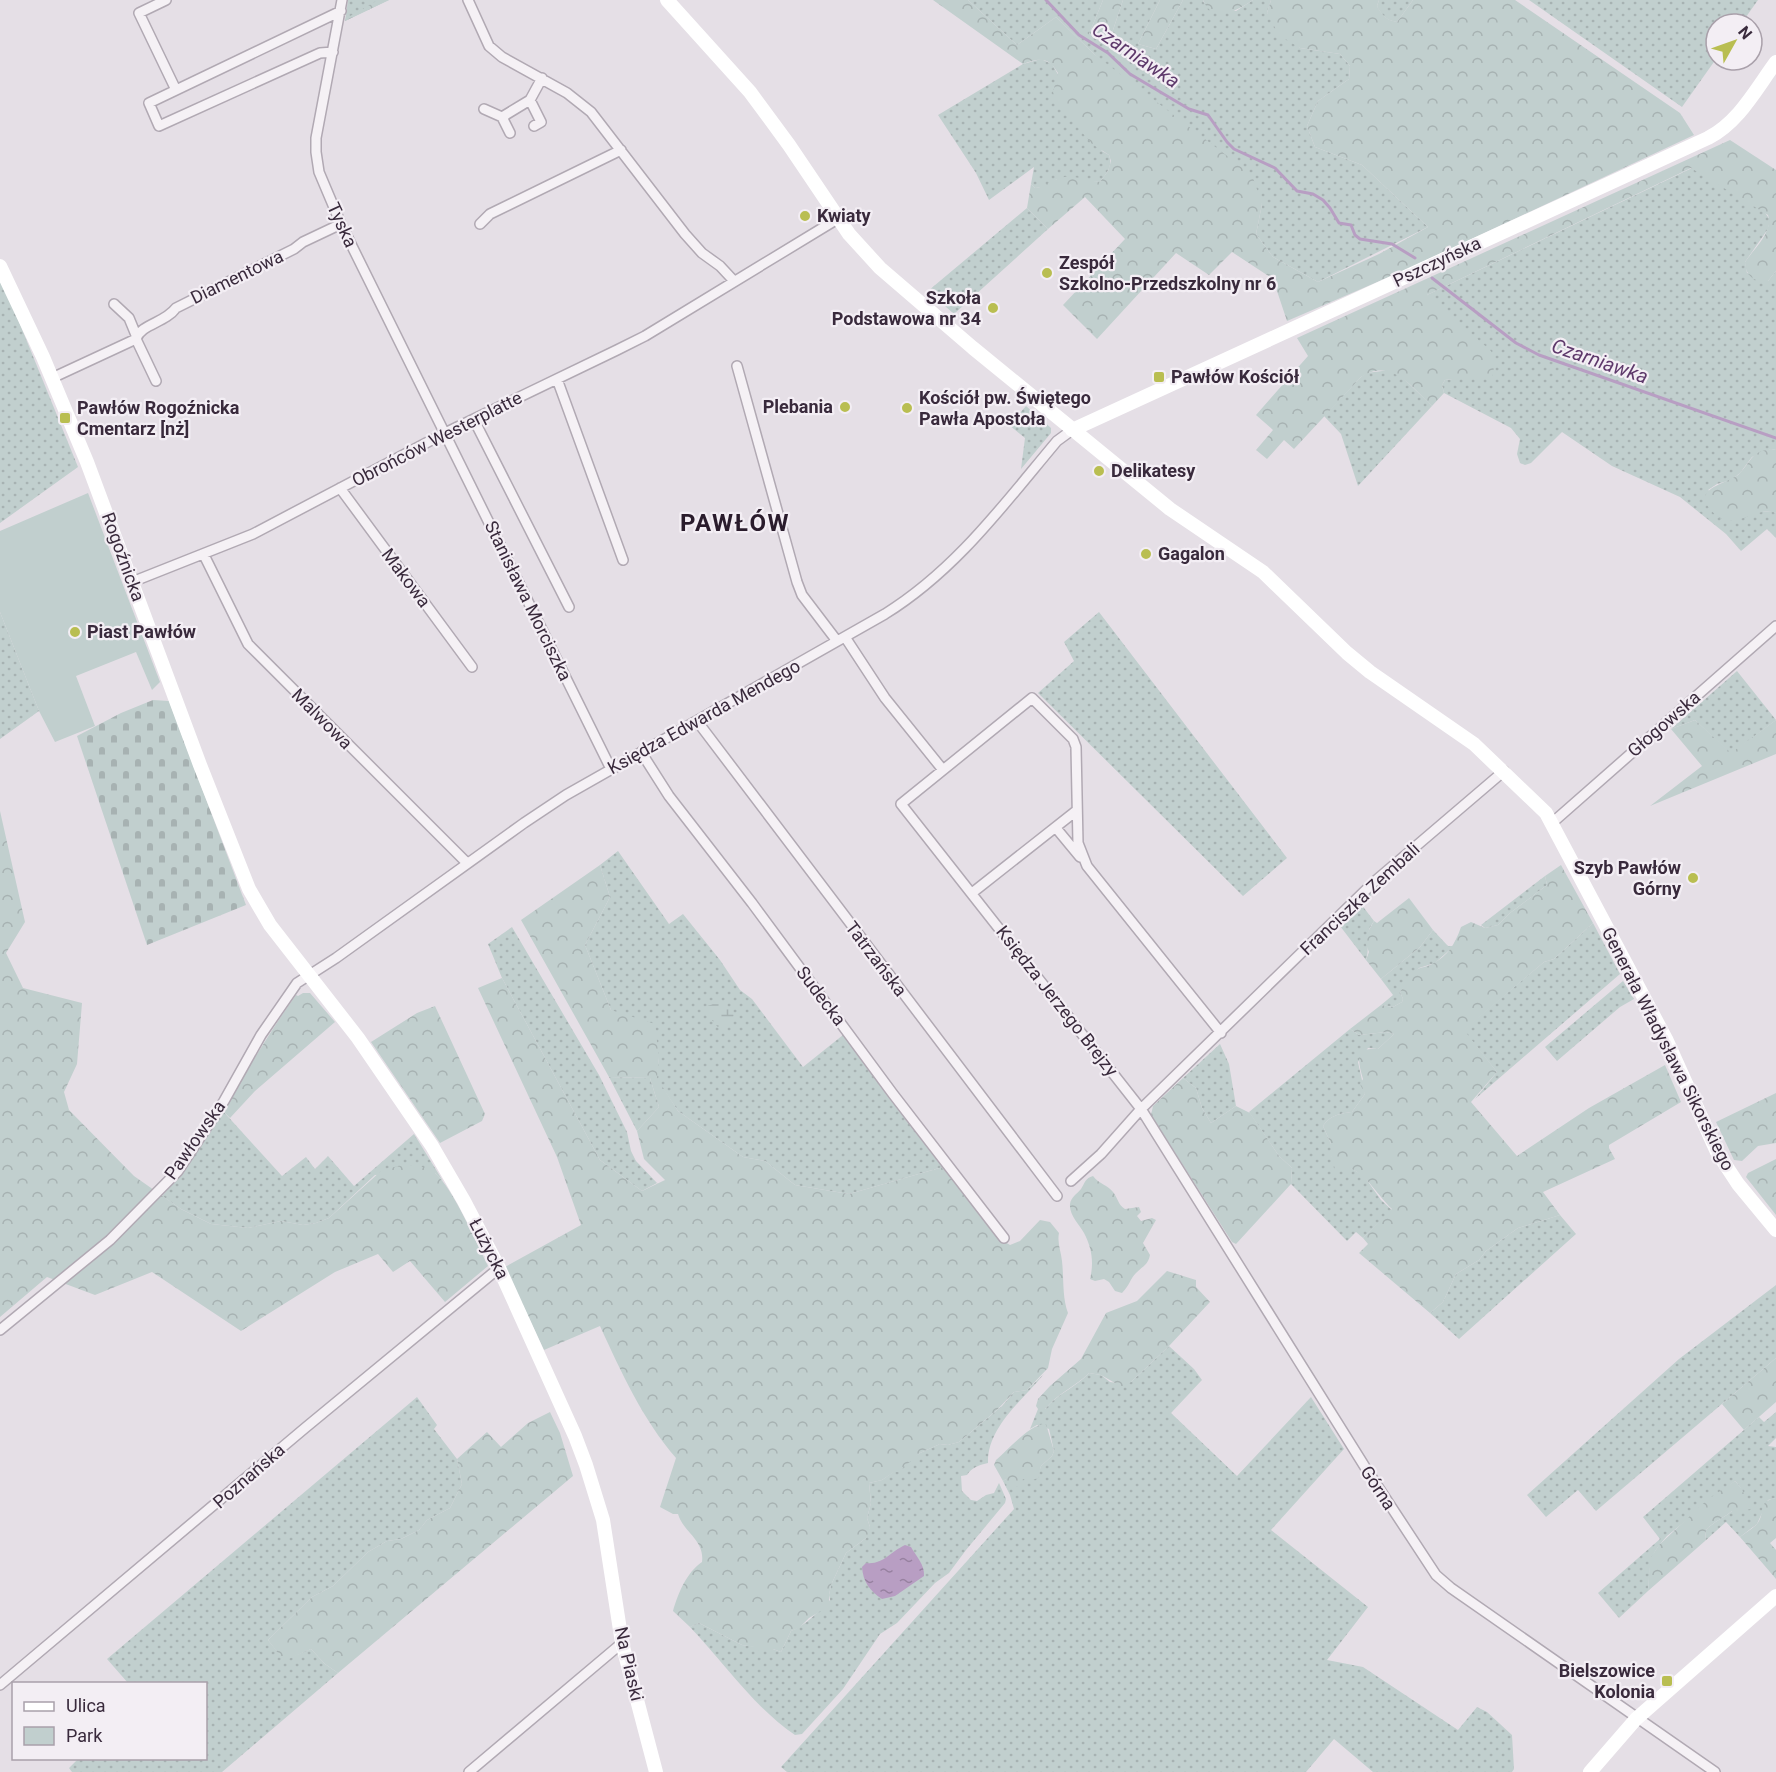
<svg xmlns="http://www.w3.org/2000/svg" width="1776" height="1772" font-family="Roboto,sans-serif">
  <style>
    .green { fill: url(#green-dots) }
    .forest { fill: url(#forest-crowns) }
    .wetland { fill: url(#wetland-marsh) }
    .cemetery { fill: url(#cemetery-stones) }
    .pitch { fill: #c1cfce }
    .water { fill: url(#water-ripples) }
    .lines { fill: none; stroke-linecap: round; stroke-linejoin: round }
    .stream { stroke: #b89ec3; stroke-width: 3 }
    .street-casing { stroke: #b1a9b3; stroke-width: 12 }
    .street { stroke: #f5f1f5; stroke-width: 9 }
    .secondary { stroke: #fff; stroke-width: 14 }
    .poi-dot { fill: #b9be51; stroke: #f3eef4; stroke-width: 2 }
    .labels { text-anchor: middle; stroke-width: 4.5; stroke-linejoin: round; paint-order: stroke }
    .poi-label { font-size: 18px; font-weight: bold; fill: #392a3c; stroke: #f3eef4; text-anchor: start }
    .street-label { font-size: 18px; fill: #392a3c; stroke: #f3eef4 }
    .water-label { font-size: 20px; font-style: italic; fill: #5e396b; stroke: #f3eef4 }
    .district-label { font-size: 24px; font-weight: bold; letter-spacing: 1.5px; fill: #2a1c2c; stroke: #f3eef4 }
  </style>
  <defs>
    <pattern id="green-dots" width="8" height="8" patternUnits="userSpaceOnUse" patternTransform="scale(1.5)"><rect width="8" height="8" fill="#c1cfce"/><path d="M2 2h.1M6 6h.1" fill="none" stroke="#a7b2b2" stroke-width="1.8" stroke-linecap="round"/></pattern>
    <pattern id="forest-crowns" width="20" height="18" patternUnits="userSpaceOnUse" patternTransform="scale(1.5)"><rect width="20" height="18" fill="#c1cfce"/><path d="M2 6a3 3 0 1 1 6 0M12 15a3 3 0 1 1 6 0" fill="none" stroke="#a7b2b2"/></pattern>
    <pattern id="wetland-marsh" width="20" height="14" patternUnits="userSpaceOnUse" patternTransform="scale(1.5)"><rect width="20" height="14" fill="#c1cfce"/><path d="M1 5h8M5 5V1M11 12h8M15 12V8" fill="none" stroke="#a7b2b2"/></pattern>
    <pattern id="cemetery-stones" width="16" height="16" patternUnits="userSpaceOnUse" patternTransform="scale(1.5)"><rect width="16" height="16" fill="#c1cfce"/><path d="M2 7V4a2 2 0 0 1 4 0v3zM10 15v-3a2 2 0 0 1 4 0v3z" fill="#a7b2b2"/></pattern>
    <pattern id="water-ripples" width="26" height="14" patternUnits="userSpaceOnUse" patternTransform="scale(1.5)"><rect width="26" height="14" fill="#b89ec3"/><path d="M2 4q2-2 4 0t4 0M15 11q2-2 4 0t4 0" fill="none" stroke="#9781a0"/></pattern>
  </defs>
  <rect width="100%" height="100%" fill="#e5dfe6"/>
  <path class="green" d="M348 0H389L345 21Z
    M968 0H1103L1089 34 1109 42 1123 0H1160L1138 44 1156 49 1183 0H1203L1204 3 1236 11 1253 0H1271L1267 13 1300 48 1340 54 1350 66 1349 79 1318 101 1307 126 1315 147 1362 165 1428 227 1318 282 1273 257 1256 234 1262 204 1094 54 1056 17 1017 45Z
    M1379 0H1413L1397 22C1386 20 1382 16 1377 6Z
    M1529 0H1758L1741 24H1716V59L1682 107Z
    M1041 59 1052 64 1102 151 1109 155C1113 166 1107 173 1100 182L1057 179 1045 187 1035 188 1031 184 1034 167 989 200 976 173 938 115 1023 64Z
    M1692 168 1764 211 1770 220 1768 229 1745 262 1747 273 1768 281 1776 271V450L1771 449 1752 457 1740 473 1731 480 1717 484 1708 490 1760 512 1772 511 1776 513V538L1767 529 1741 551 1726 534 1680 497 1612 466 1562 432 1531 463 1525 465 1520 463 1517 454 1520 439 1511 428 1444 393 1442 385 1445 380 1452 379 1427 295Z
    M1027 208 1048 229 954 314 928 291Z
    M0 281 13 307 78 467 0 523Z
    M1390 370 1399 374 1432 406 1358 486 1341 434 1324 416 1361 377 1366 373Z
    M1026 406 1051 428V433L1021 469 1025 438 1009 425Z
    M0 612 39 711 0 739Z
    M1099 612 1287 858 1243 896 1038 693 1074 661 1064 642Z
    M1737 671 1776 720 1731 754 1695 720 1671 729Z
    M618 851 669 924 683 914 720 960 740 990 752 999 803 1067 843 1035 943 1167 849 1194 795 1185 765 1161 743 1157 678 1111 656 1078 659 1058 611 1010 585 945 610 897 600 865Z
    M1389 874 1392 877 1361 904 1374 921C1362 938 1371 944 1366 960L1340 926 1329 937 1327 934Z
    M1545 876 1547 885 1510 913 1498 925 1485 928 1481 925Z
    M1593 923 1620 974 1475 1099 1497 1072 1463 1030 1544 962 1554 959Z
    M512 927 599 1075 627 1132 631 1151 636 1161 657 1183 642 1191 600 1160 502 978 488 944Z
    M1433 930 1448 946H1454L1435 963 1419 968 1400 992 1403 999 1402 1002 1393 1007 1381 1005 1393 995 1381 979 1420 947Z
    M1623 981 1634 999 1620 1007 1557 1061 1545 1047Z
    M1350 1029 1359 1035 1386 1032 1394 1034 1378 1049 1368 1048 1358 1062 1365 1094 1352 1112C1338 1114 1331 1115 1323 1126L1331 1144V1156L1364 1176 1381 1200 1392 1210 1363 1238 1356 1232 1347 1241 1291 1184 1292 1168 1279 1156 1249 1112Z
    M1220 1044 1229 1064 1236 1106 1211 1123 1202 1108 1196 1088 1183 1078Z
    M609 1077 650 1078 659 1107 637 1131Z
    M222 1110 282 1176 306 1157 315 1169 328 1156 354 1186 414 1134 443 1181 435 1173 375 1175 329 1218 316 1223 303 1225 281 1221 248 1228 211 1224 181 1209 162 1196 187 1168Z
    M1560 1215 1576 1234 1459 1339 1430 1313 1443 1302 1456 1274 1479 1260 1486 1251 1518 1228Z
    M1776 1285V1358L1596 1511 1578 1490 1546 1517 1527 1495 1679 1359Z
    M1169 1346 1194 1369 1202 1380 1171 1413 1237 1476 1311 1397 1344 1449 1271 1530 1368 1607 1327 1660 1363 1667 1458 1730 1477 1707 1487 1712 1512 1735 1514 1769 1512 1772H1373L1334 1739 1306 1772H787L781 1767 1014 1509 1010 1495 1003 1481 1006 1479 1037 1478 1041 1466 1052 1456 1054 1451 1049 1429 1037 1425 1030 1429 1038 1409H1045C1058 1393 1075 1388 1089 1373L1101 1375 1110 1382 1117 1383 1131 1382Z
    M1044 1374C1023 1400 987 1427 988 1463 980 1465 972 1467 967 1475L961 1476 962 1491 971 1500 977 1501 986 1495 994 1493 999 1483 1006 1499 1005 1503 966 1550 949 1573 935 1583 897 1623 880 1634 843 1689 802 1734 795 1735C753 1706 725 1664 690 1627L699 1623 742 1645 773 1649 781 1652 791 1631C805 1626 819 1611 830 1600L829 1595 831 1585 846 1553 866 1538 870 1527 867 1518 871 1503 869 1483 882 1480 920 1453 940 1444 948 1445 959 1442 1002 1406 1014 1392 1027 1390Z
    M417 1397 437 1425 434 1429 457 1459 462 1484 450 1508 427 1520 419 1530 401 1539 387 1541 368 1552 333 1586 312 1597 268 1640 284 1660 311 1649 325 1664 338 1673 222 1772H72L69 1768 78 1759 206 1758V1684L128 1683 107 1659Z
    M1776 1412V1438L1768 1446 1776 1447V1498L1768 1500 1757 1524 1740 1537 1726 1522 1705 1541 1706 1530C1713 1522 1724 1518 1732 1511H1743C1745 1498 1745 1491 1735 1481L1667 1536C1647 1558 1651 1563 1648 1591L1619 1618 1598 1593 1660 1539 1643 1517 1759 1417 1764 1422Z"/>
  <path class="forest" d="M378 0H389L345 21V19Z
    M933 0H968L1017 45 1056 17 1094 54 1252 175 1262 204 1256 234 1273 257 1318 282 1379 254 1428 227 1362 165 1315 147 1307 126 1318 101 1349 79 1350 66 1340 54 1300 48 1279 35 1267 13 1271 0H1379L1377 6C1382 15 1386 20 1397 22L1413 0H1515L1680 113 1694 135 1405 270 1287 321 1273 279 1232 252 1209 275 1176 253 1097 339 1063 305 1125 239 1085 197 1048 229 1027 208 1031 184 1035 188C1046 187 1048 182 1057 179 1072 173 1086 181 1100 182L1108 171 1111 161 1109 155 1092 144 1056 102 1053 92 1058 73C1048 56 1039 58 1023 64Z
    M1103 0H1123L1109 42 1089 34Z
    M1160 0H1183L1156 49 1138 44Z
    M1203 0H1253C1238 10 1213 25 1203 0Z
    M1730 140 1776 170V271L1768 281C1755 283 1745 276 1745 262 1753 250 1774 231 1768 215L1691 168 1427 295 1491 351 1495 361 1492 379H1452L1445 380 1442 385 1444 393 1432 406C1412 387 1391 357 1361 377L1294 449 1284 440 1267 459 1256 450 1273 430 1256 415 1308 356 1297 338Z
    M1771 449 1776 450V513C1756 504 1732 536 1711 510 1691 487 1729 484 1739 474 1752 461 1750 452 1771 449Z
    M1695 720 1731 753 1776 720V754L1650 806 1702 766 1671 729Z
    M0 811 25 922 6 953 23 988 82 1003 77 1064 64 1092 69 1110 134 1176 181 1209 211 1224 248 1228 281 1221 303 1225 316 1223 329 1218 381 1171C396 1165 421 1162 435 1173 453 1188 477 1244 488 1266L445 1302 410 1261 393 1272 378 1254 335 1272 241 1331 152 1272 95 1295 47 1277 0 1317Z
    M600 865 610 897 585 945 611 1010 655 1024 659 1058 657 1078 678 1111 743 1157 765 1161 795 1185 849 1194 943 1167 997 1237 1010 1245 1020 1241 1040 1220 1050 1222 1059 1233C1057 1243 1061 1251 1062 1261 1064 1278 1062 1297 1068 1313L1052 1349 1048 1368 1027 1390 1014 1392 997 1410 959 1442 948 1445 940 1444 920 1453 898 1472H894L882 1480 869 1483 871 1503 867 1518 870 1527 869 1533 866 1538 846 1553 831 1585 829 1595V1606L809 1618 799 1628 791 1631 781 1652 773 1649 759 1651 754 1647 742 1645 699 1623 690 1627 673 1611C678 1593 687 1572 702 1562 705 1540 683 1532 678 1514H673L660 1507 676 1458C643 1420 621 1372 600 1326L544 1350 505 1267 581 1225 557 1157 478 988 502 978 600 1160 642 1191 665 1180 644 1159 637 1131 659 1107 650 1078 609 1077 521 920Z
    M1561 865 1593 923 1554 959 1544 962 1464 1030 1497 1072 1471 1102 1517 1156 1589 1108 1665 1065 1681 1102 1609 1145V1148L1615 1159 1543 1192 1560 1215 1518 1228 1486 1251 1479 1260 1456 1274 1443 1302 1430 1313 1359 1253 1368 1244 1363 1238 1392 1209C1378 1196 1368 1176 1350 1168L1346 1172 1335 1169 1331 1156V1144L1323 1126C1331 1115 1338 1114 1352 1112L1365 1094 1360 1084 1363 1079C1358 1062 1354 1047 1378 1049L1394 1034 1386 1032 1359 1035 1350 1029 1381 1005 1393 1007 1402 1002 1403 999 1400 992C1405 985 1410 974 1418 969 1422 967 1427 967 1432 964 1448 956 1455 944 1461 927L1471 922 1485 928 1498 925 1510 913 1547 885 1545 876Z
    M1409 898 1433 930 1420 947 1381 979 1366 960 1369 952 1364 939 1374 921 1377 923Z
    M303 993H310L335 1022 255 1091 230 1118 222 1110C247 1072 269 1032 296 995L298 996Z
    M435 1006 485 1114 482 1121 440 1143 371 1042 417 1013Z
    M1183 1078 1196 1088 1202 1108 1211 1123 1236 1106 1250 1113 1279 1156 1292 1168 1291 1184 1236 1244 1232 1242 1151 1115 1153 1106Z
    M1776 1093V1143L1758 1146 1742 1161 1734 1160 1716 1122Z
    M1776 1159V1215L1746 1177 1748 1173Z
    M1093 1176C1099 1184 1108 1185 1113 1192 1118 1198 1118 1205 1125 1209L1139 1207 1141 1212 1137 1216 1141 1221 1152 1218 1156 1220 1143 1243 1150 1255C1148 1265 1143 1266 1136 1273 1130 1279 1130 1285 1122 1293L1115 1291 1109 1282 1104 1279 1095 1281 1090 1279C1094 1263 1092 1248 1084 1233 1079 1224 1069 1215 1070 1204 1071 1197 1077 1194 1081 1189 1085 1183 1085 1178 1093 1176Z
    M1167 1271 1196 1280V1287L1210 1302 1169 1346 1131 1382 1122 1387 1101 1375 1089 1373C1075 1387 1058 1393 1045 1409H1038L1036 1406 1038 1399 1050 1386 1081 1359 1106 1313 1137 1301Z
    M1776 1358V1402L1744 1430 1722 1404Z
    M550 1412 560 1433 573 1476 338 1673 325 1664 311 1649 284 1661 268 1640 312 1597 333 1586 368 1552 387 1541 401 1539 419 1530 427 1520 450 1508 462 1484 457 1459 487 1432 501 1447 528 1423Z
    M1046 1424 1054 1451 1052 1456 1041 1466 1038 1478 1030 1481 1023 1479 1020 1487 1009 1485 1006 1479 1003 1481 994 1465 996 1460C1009 1449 1031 1423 1046 1424Z
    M1735 1481 1742 1489 1745 1497 1752 1501 1754 1508 1743 1511H1732C1724 1518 1713 1522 1706 1530L1705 1541 1648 1591 1650 1559 1659 1545 1707 1500Z
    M1776 1498V1538L1770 1543 1776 1550V1579L1740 1537C1745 1533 1752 1529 1756 1525 1767 1514 1755 1502 1776 1498Z"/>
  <path class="wetland" d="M723 1001 734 1015 728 1026 720 1030 704 1010V1007Z"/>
  <path class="cemetery" d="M153 700 169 701 246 905 147 945 77 736 121 713Z"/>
  <path class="pitch" d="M88 493 160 682 152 690 136 652 76 676 95 726 55 742 39 711 0 612V531Z"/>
  <path class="water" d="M905 1545 911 1547C916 1556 925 1565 924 1576L895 1596 882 1599C870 1591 863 1582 862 1567L866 1563C883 1565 890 1552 905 1545Z"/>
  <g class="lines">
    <path class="stream" d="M1046 0 1079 35 1108 53 1130 74 1189 109 1208 115 1227 142 1234 149 1275 168 1297 191 1313 194 1323 200 1330 208 1339 223 1351 225 1355 235 1360 239 1392 244 1415 258
      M1432 278 1516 343 1539 355 1776 438"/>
    <defs>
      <path id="street" d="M166 0 139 13 176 90
        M342 0 316 138V152L319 172 341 224 611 769
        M468 0 489 46 502 57 567 93 591 112 685 234 702 253 720 266 734 281
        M333 52 320 53 159 126 149 103 341 11
        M530 100 541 122 534 126
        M484 109 502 117
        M510 133 502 117 530 100 542 78
        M480 224 490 214 621 150
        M114 304 129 318 136 335
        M136 339C141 324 165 323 176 308L294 249 303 242 341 224
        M737 366 797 582 802 595 837 641
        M52 378 136 339 156 381
        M557 379 623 560
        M474 420 569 607
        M340 488 472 667
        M204 555 248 644 467 863
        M132 582 253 534 445 433 617 350 645 336 839 218
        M845 637 885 698 943 770
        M697 721 1057 1196
        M641 752 669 796 752 903 893 1094 1004 1238
        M1552 823 1776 626
        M1056 828 1080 857
        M972 893 1076 811
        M1221 1033 1087 866 1078 843 1076 747 1073 739 1032 698 901 804 1141 1109 1365 1467 1436 1575 1451 1588 1715 1772
        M1071 1181 1101 1154 1141 1109 1374 882 1504 771
        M0 1330 110 1240 178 1171 224 1101 261 1035 297 983 336 958 524 823 566 795 885 614C956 570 1004 504 1057 441L1072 430
        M0 1685 305 1428 499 1268
        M469 1772 622 1643"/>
    </defs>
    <use href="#street" class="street-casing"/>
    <use href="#street" class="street"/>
    <path class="secondary" d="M667 0 750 92 789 145 849 234 880 268 973 348 1170 509 1263 572 1347 653 1370 672 1474 744 1546 813 1666 1039 1717 1152 1738 1184 1776 1230
      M0 266 43 357 87 462 200 765 249 889 270 925 358 1038 432 1146 464 1201 499 1268 575 1436 586 1465 603 1520 622 1643 656 1772
      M1072 430 1708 138C1739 122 1756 89 1776 62
      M1590 1772 1636 1719 1776 1596"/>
  </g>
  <g class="poi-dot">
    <circle cx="805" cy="216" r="6"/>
    <circle cx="1047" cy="273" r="6"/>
    <circle cx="993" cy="308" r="6"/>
    <rect x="1153" y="371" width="12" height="12" rx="3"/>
    <circle cx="845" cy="407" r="6"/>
    <circle cx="907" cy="408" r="6"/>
    <rect x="59" y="412" width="12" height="12" rx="3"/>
    <circle cx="1099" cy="471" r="6"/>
    <circle cx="1146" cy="554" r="6"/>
    <circle cx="75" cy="632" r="6"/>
    <circle cx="1693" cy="878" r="6"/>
    <rect x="1661" y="1675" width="12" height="12" rx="3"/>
  </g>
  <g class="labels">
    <g class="poi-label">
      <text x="817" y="222">Kwiaty</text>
      <text x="1059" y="269">Zespół<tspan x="1059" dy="21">Szkolno-Przedszkolny nr 6</tspan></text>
      <text x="981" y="304" text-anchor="end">Szkoła<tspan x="981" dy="21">Podstawowa nr 34</tspan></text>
      <text x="1171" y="383">Pawłów Kościół</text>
      <text x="919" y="404">Kościół pw. Świętego<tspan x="919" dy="21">Pawła Apostoła</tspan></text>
      <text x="833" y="413" text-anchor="end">Plebania</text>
      <text x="77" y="414">Pawłów Rogoźnicka<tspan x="77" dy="21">Cmentarz [nż]</tspan></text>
      <text x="1111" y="477">Delikatesy</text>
      <text x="1158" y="560">Gagalon</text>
      <text x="87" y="638">Piast Pawłów</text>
      <text x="1681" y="874" text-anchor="end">Szyb Pawłów<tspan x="1681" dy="21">Górny</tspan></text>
      <text x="1655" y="1677" text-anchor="end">Bielszowice<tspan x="1655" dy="21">Kolonia</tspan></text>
    </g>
    <g class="street-label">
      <text transform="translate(342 225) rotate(65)" y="6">Tyska</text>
      <text transform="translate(1437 262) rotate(-25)" y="6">Pszczyńska</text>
      <text transform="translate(237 277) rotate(-26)" y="6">Diamentowa</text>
      <text transform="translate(437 439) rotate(-27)" y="6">Obrońców Westerplatte</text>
      <text transform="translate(123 557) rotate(70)" y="6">Rogoźnicka</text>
      <text transform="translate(406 578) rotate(53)" y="6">Makowa</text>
      <text transform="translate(528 601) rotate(64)" y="6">Stanisława Morciszka</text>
      <text transform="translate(704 717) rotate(-29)" y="6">Księdza Edwarda Mendego</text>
      <text transform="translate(322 719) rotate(45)" y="6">Malwowa</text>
      <text transform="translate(1664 724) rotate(-41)" y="6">Głogowska</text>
      <text transform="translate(1360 899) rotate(-43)" y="6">Franciszka Zembali</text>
      <text transform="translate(876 959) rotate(53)" y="6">Tatrzańska</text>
      <text transform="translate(821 996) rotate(53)" y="6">Sudecka</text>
      <text transform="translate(1057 1001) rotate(52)" y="6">Księdza Jerzego Brejzy</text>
      <text transform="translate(1668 1049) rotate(63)" y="6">Generała Władysława Sikorskiego</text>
      <text transform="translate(195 1140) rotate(-55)" y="6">Pawłowska</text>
      <text transform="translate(489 1249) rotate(63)" y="6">Łużycka</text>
      <text transform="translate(249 1476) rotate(-41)" y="6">Poznańska</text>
      <text transform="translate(1378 1488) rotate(57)" y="6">Górna</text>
      <text transform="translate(629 1664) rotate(77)" y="6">Na Piaski</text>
    </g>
    <g class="water-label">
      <text transform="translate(1136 55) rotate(34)" y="7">Czarniawka</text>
      <text transform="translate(1600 361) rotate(19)" y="7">Czarniawka</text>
    </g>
    <g class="district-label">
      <text x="735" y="531">PAWŁÓW</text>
    </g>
  </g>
  <rect x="12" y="1682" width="195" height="78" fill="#f3eef4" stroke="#a9a0aa" stroke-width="1.5"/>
  <rect x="24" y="1702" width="30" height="9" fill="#ffffff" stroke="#a9a0aa" stroke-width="1.5"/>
  <text x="66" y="1712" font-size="18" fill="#392a3c">Ulica</text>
  <rect x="24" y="1727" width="30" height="18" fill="#c1cfce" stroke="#a9a0aa" stroke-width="1.5"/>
  <text x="66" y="1742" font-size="18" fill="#392a3c">Park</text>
  <g transform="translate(1734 42) rotate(50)"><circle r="28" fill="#f3eef4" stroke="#a9a0aa" stroke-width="1.5"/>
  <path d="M0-4.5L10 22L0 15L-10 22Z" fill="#b9be51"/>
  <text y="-9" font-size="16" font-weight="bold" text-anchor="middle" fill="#392a3c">N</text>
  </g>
</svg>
